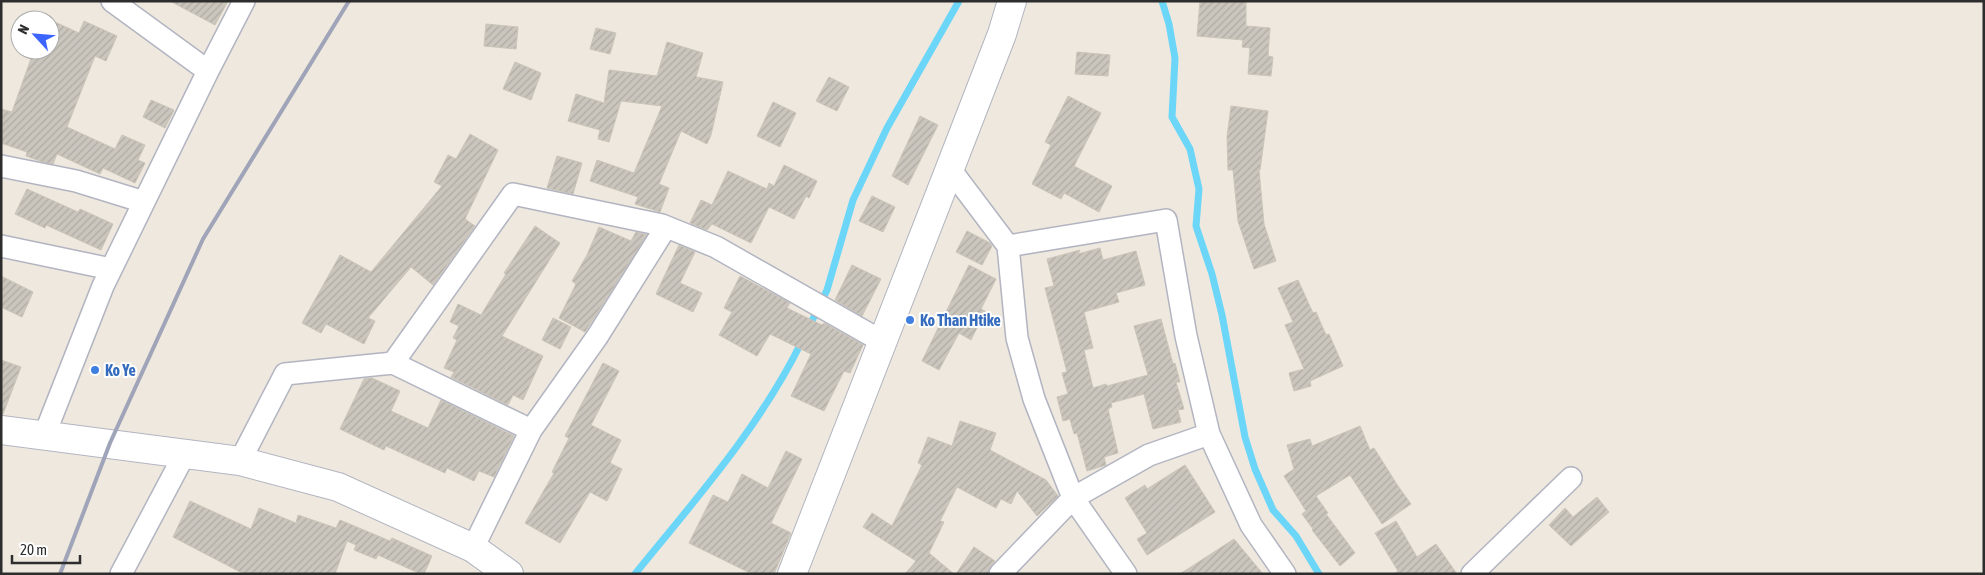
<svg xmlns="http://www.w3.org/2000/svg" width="1985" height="575" font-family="'Asap Condensed',sans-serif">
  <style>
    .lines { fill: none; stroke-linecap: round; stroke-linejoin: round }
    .stream { stroke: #6bd6f8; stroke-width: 7 }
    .building { fill: url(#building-hatch); stroke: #cbc4b8 }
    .minor-casing { stroke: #b2b5c1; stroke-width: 24 }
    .tertiary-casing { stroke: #b2b5c1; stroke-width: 30 }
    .minor { stroke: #fff; stroke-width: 21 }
    .tertiary { stroke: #fff; stroke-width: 28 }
    .rail { stroke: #a0a4b8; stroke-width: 4 }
    .shop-dot { fill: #3f7fe0; stroke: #fff; stroke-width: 2 }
    .labels { text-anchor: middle; stroke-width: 4; stroke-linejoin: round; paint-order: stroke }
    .shop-label { font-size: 16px; font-weight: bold; fill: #366cbe; stroke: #fff; text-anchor: start }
  </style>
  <defs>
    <pattern id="building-hatch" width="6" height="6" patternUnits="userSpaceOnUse" patternTransform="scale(1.25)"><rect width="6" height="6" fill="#cbc6bd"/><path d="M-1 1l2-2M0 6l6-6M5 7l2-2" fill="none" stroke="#afaaa3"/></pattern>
  </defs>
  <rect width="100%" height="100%" fill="#efe8de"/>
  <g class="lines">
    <path class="stream" d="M1162 1 1169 24 1175 58 1172 117 1190 149 1199 189 1196 226 1212 274 1222 315 1245 437 1255 469 1273 510 1296 536 1319 574
      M809 327 827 290 853 200 887 128 959 1
      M635 574C695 500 760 427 802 341"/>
  </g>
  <path class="building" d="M170 1H228L215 25Z
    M1200 1H1246V26L1270 28 1268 56 1273 57 1271 76 1248 74 1250 48 1242 47 1243 40 1197 36Z
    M33 12 79 33 84 21 117 36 106 61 95 56 67 127 115 149 122 135 145 145 138 160 145 163 135 183 103 168 100 174 57 154 53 164 43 162 26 156 27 152 1 143V109L12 112 34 50H50V20H30Z
    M486 24 518 27 516 49 484 46Z
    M596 28 616 33 610 54 590 49Z
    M667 42 703 53 696 77 723 82 711 135 707 144 681 131 659 184 669 188 660 212 635 204 638 197 590 181 597 160 634 173 662 106 621 101 609 142 598 139 600 130 568 121 576 94 604 103 609 70 657 76Z
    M1077 52 1110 55 1108 76 1075 74Z
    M515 62 541 73 531 100 503 89Z
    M829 77 849 87 837 111 816 101Z
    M1068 96 1101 113 1074 166 1112 186 1099 212 1064 193 1061 199 1032 184 1051 145 1045 142Z
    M151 100 174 110 165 128 143 117Z
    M773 102 796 113 780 147 757 136Z
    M1231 106 1268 111 1260 170H1259L1264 224 1276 261 1254 269 1238 221 1233 170H1228L1227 137Z
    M920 116 938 125 908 185 892 176Z
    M470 134 498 150 465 219 475 226 433 285 411 267 368 318 375 321 364 344 326 324 321 333 302 323 340 255 371 272 442 186 434 182 448 155 456 159Z
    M557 156 582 163 573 194 547 188Z
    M784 165 817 181 809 198 806 196 794 219 769 207 751 243 712 224 707 230 690 223 701 200 712 205 728 171 767 189 769 183 774 186Z
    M27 189 78 212 80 209 113 224 101 250 46 225 45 228 15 214Z
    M872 196 895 207 883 232 859 221Z
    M535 226 560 243 502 336 543 356 523 400 513 395 508 405 451 377 454 372 444 368 457 340 453 338 459 326 450 322 458 304 481 315 506 274 504 273Z
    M599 227 631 241 636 232 647 235 585 332 559 318 576 284 572 281 587 255Z
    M967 231 990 243 992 246 982 265 956 252Z
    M679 245 695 252 680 283 702 293 693 312 656 294Z
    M1100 248 1103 260 1136 251 1145 285 1116 293 1119 302 1084 312 1093 348 1084 350 1093 388 1106 384 1107 386 1148 375 1134 326 1161 319 1173 364 1175 363 1180 382H1176L1184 409 1178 410 1181 422 1153 429 1144 394 1111 403 1112 407 1108 409 1118 453 1104 457 1106 465 1087 471 1077 433 1074 434 1070 419 1063 421 1057 397 1068 394 1062 373 1067 372 1045 288 1054 286 1047 259 1080 250 1078 254Z
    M852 265 881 279 862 316 835 300Z
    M969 265 996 279 981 309 985 311 971 340 959 333 939 370 922 361Z
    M1 276 33 292 22 317 1 307Z
    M740 276 790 303 787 308 822 325 824 323 863 345 850 373 844 371 824 411 791 396 811 354 770 334 757 356 719 335 732 312 724 308Z
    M1298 280 1313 313 1316 312 1326 335 1329 334 1343 366 1310 381 1311 386 1294 391 1289 373 1304 369 1285 325 1293 322 1278 288Z
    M553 318 571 327 560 349 542 340Z
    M1 360 21 367 3 414H1Z
    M603 363 619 371 591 425 621 440 610 463 622 469 607 501 590 492 560 543 525 523 554 473 552 472 569 438 565 436Z
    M372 378 400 391 391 411 428 428 441 400 514 436 494 477 479 471 474 481 447 468 445 473 386 446 384 450 340 429 364 379Z
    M960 421 996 433 990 450 1046 480 1058 496 1037 516 1017 491 1011 504 1001 499 996 508 957 487 940 521 944 522 929 553 954 574H905L916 561 863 527 872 513 892 526 922 465 918 463 928 437 952 446Z
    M1360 426 1370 450 1374 448 1398 486 1411 504 1382 524 1350 475 1316 496 1328 513 1326 514 1355 553 1340 566 1312 530 1313 529 1302 514 1306 511 1284 476 1294 469 1287 445 1310 439 1312 446Z
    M786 451 802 459 771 523 791 533 774 574H752L689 543 713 495 728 502 742 474 768 488Z
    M1185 465 1215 512 1147 555 1137 539 1147 533 1125 498 1145 485 1147 489Z
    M1597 497 1609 512 1571 546 1549 525 1565 508 1573 517Z
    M190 501 251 529 259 508 296 523 298 515 336 528 340 520 390 541 392 538 432 556 424 574H421L378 555 376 559 354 550 356 545 347 541 335 574H244L173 537Z
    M1396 521 1417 557 1436 544 1457 574H1394L1398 571 1375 533Z
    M1234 539 1263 574H1180Z
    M974 547 995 561 991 566 988 574H956Z"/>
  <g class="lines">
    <defs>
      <path id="minor" d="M112 1 208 71
        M1 166 76 181 144 202
        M950 169 1008 246 1017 338 1034 399 1073 498 1126 574
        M1 246 111 269
        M1008 246 1166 220 1186 336 1209 434 1251 525 1285 574
        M393 363 513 194 662 225 716 247 883 342
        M44 436 103 286 208 71 244 1
        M240 461 285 374 393 363 531 430
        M473 548 531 430 597 337 666 227
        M121 574 181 461 190 455
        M1000 574 1073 498 1149 455 1209 434
        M1472 574 1571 478"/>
      <path id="tertiary" d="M1 430 240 461 338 487 473 548 509 574
        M792 574 947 176 1002 34 1012 1"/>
    </defs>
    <use href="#minor" class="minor-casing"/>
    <use href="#tertiary" class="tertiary-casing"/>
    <use href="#minor" class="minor"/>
    <use href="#tertiary" class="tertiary"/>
    <path class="rail" d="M60 574 110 443 203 239 349 1"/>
  </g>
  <g class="shop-dot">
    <circle cx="910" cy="320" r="5"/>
    <circle cx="95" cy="370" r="5"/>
  </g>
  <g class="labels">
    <g class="shop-label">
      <text x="920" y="326">Ko Than Htike</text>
      <text x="105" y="376">Ko Ye</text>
    </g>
  </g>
  <rect width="1985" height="575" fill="none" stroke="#2d2d2d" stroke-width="5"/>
  <g transform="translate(35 35) rotate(296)"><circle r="24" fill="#ffffff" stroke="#ababab"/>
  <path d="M0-4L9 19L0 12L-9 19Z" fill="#3c64ff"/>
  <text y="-8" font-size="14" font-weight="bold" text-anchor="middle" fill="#2d2d2d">N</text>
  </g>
  <path d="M12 555v8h68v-8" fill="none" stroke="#2d2d2d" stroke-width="2.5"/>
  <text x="20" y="555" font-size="15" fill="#2d2d2d" stroke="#ffffff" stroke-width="4" paint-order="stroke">20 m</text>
</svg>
